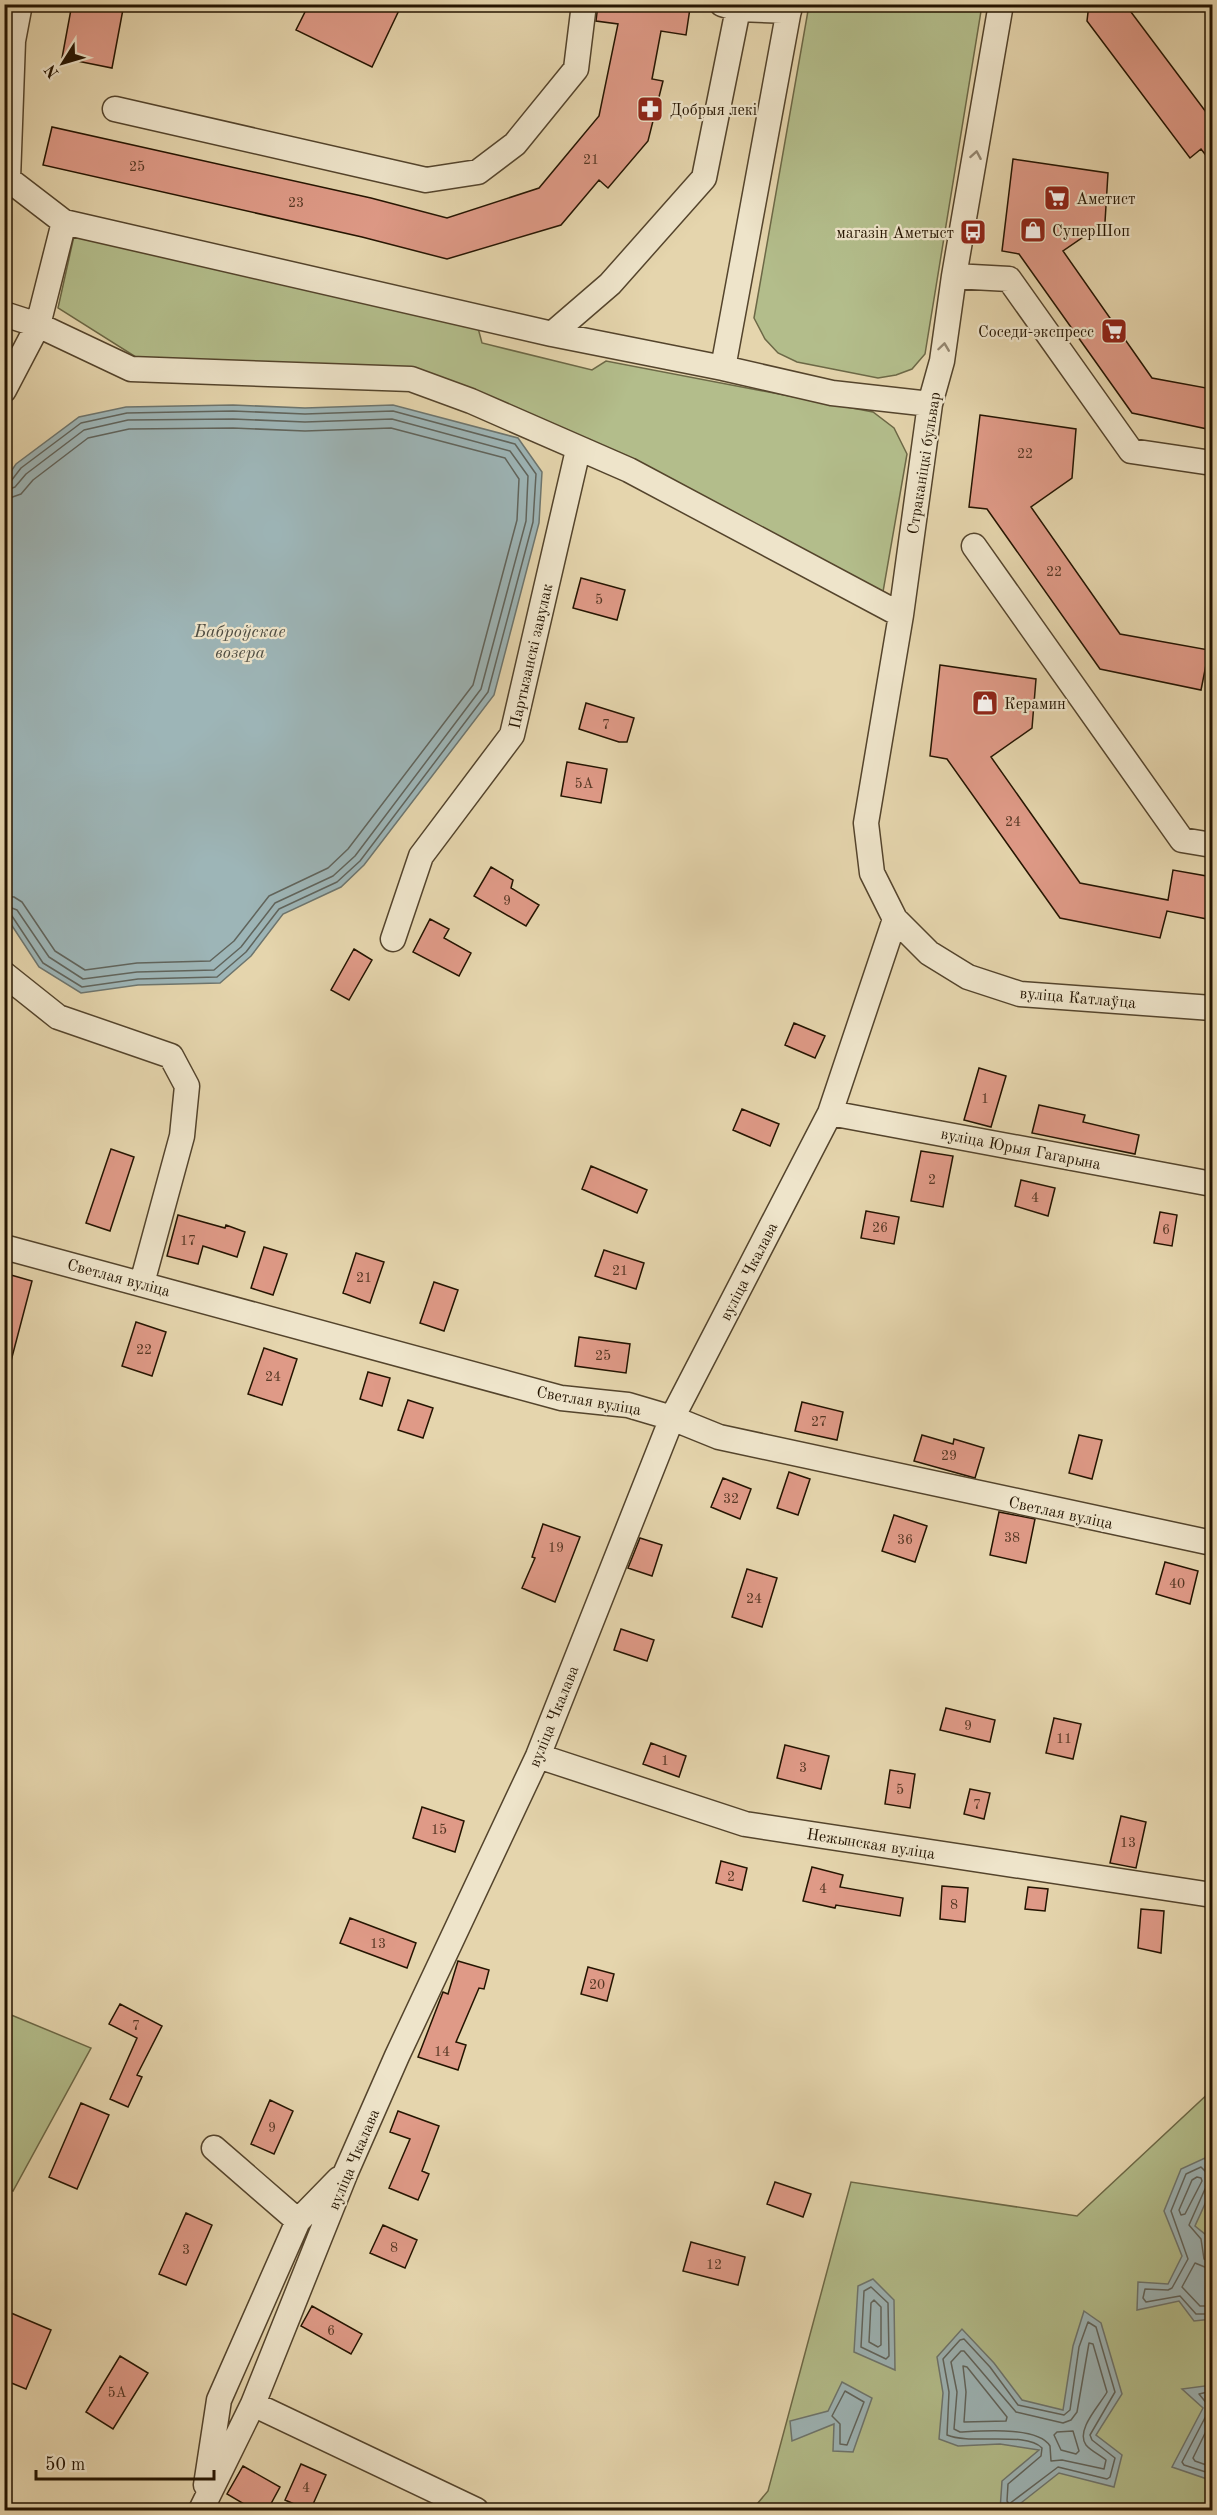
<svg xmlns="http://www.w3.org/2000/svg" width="1217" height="2515" font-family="'Old Standard TT',serif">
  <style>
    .green { fill: #b3bd8b; stroke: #6c6846; stroke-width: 1.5 }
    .water { fill: #9db5b7; stroke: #6d756e; stroke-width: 1.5 }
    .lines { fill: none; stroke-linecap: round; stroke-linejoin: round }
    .shore { stroke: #60645c; stroke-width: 1.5 }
    .building { fill: #df9a87; stroke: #241401; stroke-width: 1.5 }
    .minor-casing { stroke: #54442c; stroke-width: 27 }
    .minor { stroke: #eee4ca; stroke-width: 24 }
    .oneway { stroke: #938670 }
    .labels { text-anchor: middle; stroke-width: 4.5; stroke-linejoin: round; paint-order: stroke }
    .number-label { font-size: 14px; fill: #533622 }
    .poi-label { font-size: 16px; fill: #241401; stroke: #eee4ca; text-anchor: start }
    .street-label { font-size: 16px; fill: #241401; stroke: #eee4ca }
    .water-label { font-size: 18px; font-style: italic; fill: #4e4c41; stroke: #eee4ca }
  </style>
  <rect width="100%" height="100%" fill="#e5d5ad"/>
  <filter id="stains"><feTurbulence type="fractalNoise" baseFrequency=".00333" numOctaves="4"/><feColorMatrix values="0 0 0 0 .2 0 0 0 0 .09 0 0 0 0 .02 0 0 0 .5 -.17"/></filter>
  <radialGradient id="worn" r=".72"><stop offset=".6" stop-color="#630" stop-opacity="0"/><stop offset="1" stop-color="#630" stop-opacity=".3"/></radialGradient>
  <path class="green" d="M809 5H982L925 354 912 369 896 375 878 378 797 362 778 353 765 339 754 318Z
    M74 236 478 328 482 343 592 370 606 361 873 412 894 428 907 454 883 592 410 368 139 359 58 308Z
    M4 2012 91 2048 13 2191 5 2188Z
    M1212 2090V2510H752L768 2491 851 2182 1077 2216Z"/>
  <path class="water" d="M233 405 305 408 393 405 518 438 542 472 539 523 494 695 364 865 341 887 283 914 251 956 220 983 138 985 81 993 39 967 5 915V480L16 464 79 417 126 407Z
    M1205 2158C1217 2188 1207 2198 1195 2226L1206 2235 1209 2255 1212 2259V2319L1194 2321 1179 2301 1137 2310 1138 2282 1168 2284 1182 2256 1164 2211 1181 2169Z
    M873 2279 894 2300 895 2370 854 2352 858 2286Z
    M1084 2311 1101 2323 1122 2394 1096 2435 1122 2455 1114 2487 1059 2473 1012 2510H1000L1002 2481 1039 2450 1000 2444 958 2446 939 2439 943 2393 937 2357 962 2329 994 2363 1022 2400 1063 2410 1073 2346Z
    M842 2382 872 2398 853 2452 833 2451 834 2424 792 2441 790 2421 828 2411Z
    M1212 2385V2477L1210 2480 1172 2467 1203 2408 1182 2389Z"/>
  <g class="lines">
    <path class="shore" d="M4 483 11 481 21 468 81 423 127 413 233 411 305 414 393 411 515 444 536 474 533 522 488 692 360 861 337 882 279 909 246 952 217 977 138 979 82 987 43 963 12 916 4 913
      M4 491 15 487 26 474 84 430 128 420 233 419 305 422 392 419 510 451 528 476 526 521 481 689 355 856 333 876 275 903 241 947 214 970 137 972 83 979 49 957 17 910 4 905
      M4 500 21 494 33 480 88 438 129 429 233 428 305 431 391 428 505 458 519 479 517 520 473 685 348 849 328 868 269 896 234 941 210 961 137 963 85 970 55 951 22 902 14 897 4 896
      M1212 2174 1207 2173 1201 2167 1186 2174 1171 2211 1188 2259 1172 2288 1168 2290 1145 2289 1143 2298 1146 2302 1180 2296 1196 2314H1212
      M1197 2177 1201 2178 1202 2181 1185 2214 1181 2215 1179 2210 1192 2180Z
      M1212 2186 1205 2189 1189 2225 1201 2239 1204 2259 1212 2263
      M1212 2270 1195 2263 1182 2287 1200 2306H1212
      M871 2287 888 2303 889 2356 886 2359 861 2347 864 2291Z
      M874 2300 881 2307V2345L878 2347 869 2342 871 2303Z
      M1088 2322 1096 2327 1115 2392 1090 2435 1092 2440 1115 2458 1110 2477 1107 2479 1058 2467 1009 2504 1007 2501 1008 2484 1041 2456 1042 2448C1026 2431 970 2445 947 2435L949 2392 943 2359 960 2340 964 2339 990 2367 1018 2405 1064 2415 1070 2410 1079 2347Z
      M1089 2343 1093 2344 1107 2392C1100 2405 1075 2430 1086 2445 1091 2451 1100 2455 1106 2460L1104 2469 1062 2460 1051 2461 1050 2446C1038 2426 981 2431 960 2432L954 2429 957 2392 951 2362 961 2351H964L1016 2412 1063 2423 1071 2420 1077 2412Z
      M963 2366 967 2367 1007 2417 1006 2421 964 2422 966 2392Z
      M845 2391 864 2402 847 2445 840 2444V2424L832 2416Z
      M1212 2391 1199 2394 1208 2405 1209 2410 1182 2462 1184 2465 1212 2474
      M1212 2419 1193 2458 1195 2461 1212 2467
      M1073 2431 1079 2451 1076 2454 1061 2450 1054 2435 1057 2432Z"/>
  </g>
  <path class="building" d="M72 4H124L112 68 62 58Z
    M309 4H402L372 67 296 30Z
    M598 4H666L690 8 686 35 661 31 652 79 663 81 648 141 608 188 599 180 561 225 447 259 362 237 43 165 52 127 371 198 447 218 539 188 599 116 618 24 596 21Z
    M1089 4H1125L1212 120V163L1201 149 1190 158 1087 21Z
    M1013 159 1108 173 1105 222 1063 251 1152 378 1212 389V430L1132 413 1019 254 1002 251Z
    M980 415 1076 429 1072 478 1031 507 1120 634 1209 650 1201 690 1100 669 987 509 969 507Z
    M581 578 625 590 617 620 573 608Z
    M940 665 1036 679 1032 728 991 757 1080 883 1168 900 1173 870 1212 877V920L1167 911 1160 938 1060 918 947 759 930 756Z
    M586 703 634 718 627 742H619L579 729Z
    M567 762 607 769 601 803 561 796Z
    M491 867 513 880 511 888 539 905 526 926 474 896Z
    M430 919 449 929 444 938 471 953 459 976 413 952Z
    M354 949 372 960 349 1000 331 990Z
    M794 1023 825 1036 815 1058 785 1045Z
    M979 1068 1006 1076 991 1127 964 1120Z
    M1039 1105 1085 1115 1083 1122 1139 1135 1135 1154 1032 1133Z
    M742 1109 779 1124 770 1146 733 1130Z
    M111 1149 134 1157 110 1231 86 1223Z
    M921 1151 953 1156 943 1207 911 1201Z
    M591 1166 647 1190 637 1213 582 1189Z
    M1021 1180 1055 1188 1048 1216 1015 1206Z
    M866 1211 899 1217 894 1244 861 1238Z
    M1160 1212 1177 1215 1172 1246 1154 1243Z
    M178 1215 225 1228 226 1225 245 1232 237 1257 203 1246 198 1264 167 1256Z
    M264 1247 287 1254 273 1295 251 1288Z
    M604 1250 644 1263 636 1289 595 1276Z
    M356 1253 384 1262 370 1303 343 1293Z
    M4 1273 32 1281 11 1361H4Z
    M434 1282 458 1290 444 1331 420 1323Z
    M136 1322 166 1332 152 1376 122 1366Z
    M579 1337 630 1344 626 1373 575 1366Z
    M264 1348 297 1359 282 1405 248 1394Z
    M368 1372 390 1378 382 1406 360 1399Z
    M408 1400 433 1408 423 1438 398 1430Z
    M802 1402 843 1412 837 1440 795 1431Z
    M922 1435 953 1444 954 1439 984 1448 975 1478 914 1461Z
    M1079 1435 1102 1440 1092 1479 1069 1473Z
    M789 1472 810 1479 798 1515 777 1508Z
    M723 1478 751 1489 740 1519 711 1507Z
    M999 1512 1035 1519 1026 1563 990 1555Z
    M894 1515 927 1526 915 1562 882 1551Z
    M543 1524 580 1537 555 1602 522 1588 535 1558 532 1557Z
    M640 1538 662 1545 652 1576 628 1568Z
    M1165 1562 1198 1571 1190 1604 1156 1594Z
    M747 1569 777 1578 762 1627 732 1617Z
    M621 1629 654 1640 647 1661 614 1650Z
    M946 1708 995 1720 990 1742 940 1730Z
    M1054 1718 1081 1724 1073 1759 1046 1753Z
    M651 1743 686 1756 679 1777 643 1764Z
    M785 1745 829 1756 821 1789 777 1778Z
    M890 1770 915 1774 910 1808 885 1804Z
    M970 1789 990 1793 984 1819 964 1814Z
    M422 1807 464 1821 455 1852 413 1838Z
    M1121 1816 1146 1822 1136 1868 1110 1863Z
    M721 1861 747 1868 742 1890 716 1883Z
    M812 1867 843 1875 840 1887 903 1898 900 1916 836 1905 835 1908 803 1901Z
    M942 1886 968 1888 965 1922 940 1919Z
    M1028 1887 1048 1889 1045 1911 1025 1909Z
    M1141 1909 1164 1911 1161 1953 1138 1948Z
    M350 1918 416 1943 407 1968 340 1943Z
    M458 1961 489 1970 484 1989 479 1988 456 2042 466 2045 458 2070 418 2057 443 1992 448 1994Z
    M588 1967 614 1974 607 2001 581 1994Z
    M120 2004 162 2026 137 2075 142 2077 128 2107 110 2099 137 2038 109 2024Z
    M270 2100 293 2111 274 2154 251 2144Z
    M81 2103 109 2115 77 2189 49 2177Z
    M398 2111 439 2126 422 2171 429 2174 418 2200 389 2188 410 2139 390 2132Z
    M775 2182 811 2194 803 2217 767 2204Z
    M186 2213 212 2225 186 2285 159 2274Z
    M383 2225 417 2240 405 2268 370 2253Z
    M691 2242 745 2257 738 2285 683 2271Z
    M312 2306 362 2334 351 2354 301 2326Z
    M4 2310 51 2330 26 2389 4 2380Z
    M120 2356 148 2373 113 2429 86 2412Z
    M301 2464 326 2475 310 2511 285 2500Z
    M243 2466 280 2487 267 2511H256L227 2494Z"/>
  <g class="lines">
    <defs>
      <path id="minor" d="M722 4 738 9 789 11
        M1001 4 954 276 942 361 930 404 901 615 866 823 872 873 895 919 929 953 968 977 1020 994 1212 1008
        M115 109 426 180 478 172 515 144 576 69 584 4
        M64 222 552 334 723 368 832 393 930 404
        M954 276 1009 279 1131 451 1212 463
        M4 314 38 325 131 369 411 379 471 401 629 470 901 615
        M552 334 610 284 704 178 738 9
        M723 368 790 4
        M4 390 38 325 64 222 8 179 13 41 20 4
        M974 546 1182 840 1212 845
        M393 939 421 856 512 735 578 450
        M4 974 58 1017 171 1056 187 1086 182 1136 142 1283
        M830 1113 1212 1184
        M4 1247 561 1398 628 1405 672 1418 719 1437 1212 1543
        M538 1756 745 1824 1212 1895
        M214 2148 298 2221
        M253 2404 476 2510
        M206 2485 219 2400 298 2221 339 2179
        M201 2510 253 2404 346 2172 397 2056 538 1756 672 1418 830 1113 895 919"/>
    </defs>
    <use href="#minor" class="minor-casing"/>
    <use href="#minor" class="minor"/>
  </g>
  <defs><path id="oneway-chevron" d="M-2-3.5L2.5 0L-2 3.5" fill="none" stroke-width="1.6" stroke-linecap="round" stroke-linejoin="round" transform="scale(1.5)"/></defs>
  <g class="oneway">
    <use href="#oneway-chevron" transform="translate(976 155) rotate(-80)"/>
    <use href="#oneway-chevron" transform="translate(944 347) rotate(-82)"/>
  </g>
  <defs>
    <symbol id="pharmacy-square" viewBox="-11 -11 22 22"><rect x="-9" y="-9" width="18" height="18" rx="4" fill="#8f2418" stroke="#eee4ca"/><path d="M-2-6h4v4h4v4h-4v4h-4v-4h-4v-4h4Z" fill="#fff"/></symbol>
    <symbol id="supermarket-square" viewBox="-11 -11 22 22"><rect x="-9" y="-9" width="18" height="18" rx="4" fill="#8f2418" stroke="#eee4ca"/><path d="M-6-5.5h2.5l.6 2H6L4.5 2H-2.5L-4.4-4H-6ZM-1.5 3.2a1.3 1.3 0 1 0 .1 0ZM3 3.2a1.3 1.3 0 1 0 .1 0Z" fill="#fff"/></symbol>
    <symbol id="shop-square" viewBox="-11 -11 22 22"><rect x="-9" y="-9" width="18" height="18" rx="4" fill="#8f2418" stroke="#eee4ca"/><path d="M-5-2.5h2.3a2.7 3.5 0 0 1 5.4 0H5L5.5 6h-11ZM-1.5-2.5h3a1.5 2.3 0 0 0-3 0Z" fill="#fff"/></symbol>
    <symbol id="bus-square" viewBox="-11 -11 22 22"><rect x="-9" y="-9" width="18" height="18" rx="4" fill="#8f2418" stroke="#eee4ca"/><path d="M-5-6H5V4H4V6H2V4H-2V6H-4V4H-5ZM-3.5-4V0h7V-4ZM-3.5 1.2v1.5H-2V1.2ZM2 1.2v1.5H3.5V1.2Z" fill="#fff"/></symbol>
  </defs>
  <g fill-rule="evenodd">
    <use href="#pharmacy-square" x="635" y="94" width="30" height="30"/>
    <use href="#supermarket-square" x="1042" y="183" width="30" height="30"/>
    <use href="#shop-square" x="1018" y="215" width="30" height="30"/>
    <use href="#bus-square" x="958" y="217" width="30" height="30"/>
    <use href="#supermarket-square" x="1099" y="316" width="30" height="30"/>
    <use href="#shop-square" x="970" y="688" width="30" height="30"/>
  </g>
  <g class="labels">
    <g class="number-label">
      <text x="591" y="164">21</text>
      <text x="137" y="171">25</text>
      <text x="296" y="207">23</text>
      <text x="1025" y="458">22</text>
      <text x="1054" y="576">22</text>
      <text x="599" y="604">5</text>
      <text x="606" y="729">7</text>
      <text x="584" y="788">5А</text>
      <text x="1013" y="826">24</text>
      <text x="507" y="905">9</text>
      <text x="985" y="1103">1</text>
      <text x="932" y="1184">2</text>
      <text x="1035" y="1202">4</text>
      <text x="880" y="1232">26</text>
      <text x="1166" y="1234">6</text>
      <text x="188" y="1245">17</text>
      <text x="620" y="1275">21</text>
      <text x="364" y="1282">21</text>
      <text x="144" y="1354">22</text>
      <text x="603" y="1360">25</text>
      <text x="273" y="1381">24</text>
      <text x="819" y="1426">27</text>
      <text x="949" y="1460">29</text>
      <text x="731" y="1503">32</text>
      <text x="1012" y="1542">38</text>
      <text x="905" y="1544">36</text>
      <text x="556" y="1552">19</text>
      <text x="1177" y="1588">40</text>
      <text x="754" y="1603">24</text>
      <text x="968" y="1730">9</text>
      <text x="1064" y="1743">11</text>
      <text x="665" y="1765">1</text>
      <text x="803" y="1772">3</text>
      <text x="900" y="1794">5</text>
      <text x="977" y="1809">7</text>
      <text x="439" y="1834">15</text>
      <text x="1128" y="1847">13</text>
      <text x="731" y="1881">2</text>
      <text x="823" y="1893">4</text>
      <text x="954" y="1909">8</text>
      <text x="378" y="1948">13</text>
      <text x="597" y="1989">20</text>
      <text x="136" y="2030">7</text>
      <text x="442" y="2056">14</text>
      <text x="272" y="2132">9</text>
      <text x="394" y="2252">8</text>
      <text x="186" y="2254">3</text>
      <text x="714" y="2269">12</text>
      <text x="331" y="2335">6</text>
      <text x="117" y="2397">5А</text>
      <text x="306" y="2492">4</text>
    </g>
    <g class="poi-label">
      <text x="670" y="115">Добрыя лекi</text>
      <text x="1076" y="204">Аметист</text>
      <text x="1052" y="236">СуперШоп</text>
      <text x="954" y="238" text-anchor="end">магазін Аметыст</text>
      <text x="1094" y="337" text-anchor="end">Соседи-экспресс</text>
      <text x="1004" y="709">Керамин</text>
    </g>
    <g class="street-label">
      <text transform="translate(923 463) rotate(-81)" y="6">Страканіцкі бульвар</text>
      <text transform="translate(530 656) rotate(-77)" y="6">Партызанскі завулак</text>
      <text transform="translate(1078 997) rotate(5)" y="6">вуліца Катлаўца</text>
      <text transform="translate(1021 1148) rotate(11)" y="6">вуліца Юрыя Гагарына</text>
      <text transform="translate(748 1271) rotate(-63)" y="6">вуліца Чкалава</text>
      <text transform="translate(119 1277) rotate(15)" y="6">Светлая вуліца</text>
      <text transform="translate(589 1400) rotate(10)" y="6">Светлая вуліца</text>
      <text transform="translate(1061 1512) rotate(12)" y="6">Светлая вуліца</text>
      <text transform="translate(553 1716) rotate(-68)" y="6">вуліца Чкалава</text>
      <text transform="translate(871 1843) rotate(9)" y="6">Нежынская вуліца</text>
      <text transform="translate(353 2159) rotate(-67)" y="6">вуліца Чкалава</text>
    </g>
    <g class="water-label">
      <text x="240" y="637">Баброўскае<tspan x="240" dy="21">возера</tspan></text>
    </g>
  </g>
  <rect width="1217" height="2515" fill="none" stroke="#e5d5ad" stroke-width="24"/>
  <rect x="6" y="6" width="1205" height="2503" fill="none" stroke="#241401" stroke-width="3"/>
  <rect x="12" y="12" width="1193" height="2491" fill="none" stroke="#241401" stroke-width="1.5"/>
  <g transform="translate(63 63) rotate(233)" stroke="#eee4ca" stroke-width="4.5" paint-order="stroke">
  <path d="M0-4.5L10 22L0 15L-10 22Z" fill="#241401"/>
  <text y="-9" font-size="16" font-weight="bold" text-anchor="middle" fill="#241401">N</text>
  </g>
  <path d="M36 2470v9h178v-9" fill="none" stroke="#241401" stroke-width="3"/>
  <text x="45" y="2470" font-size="18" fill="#241401" stroke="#eee4ca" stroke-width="4.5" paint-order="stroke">50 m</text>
  <rect width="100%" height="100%" filter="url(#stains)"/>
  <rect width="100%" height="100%" fill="url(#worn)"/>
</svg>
